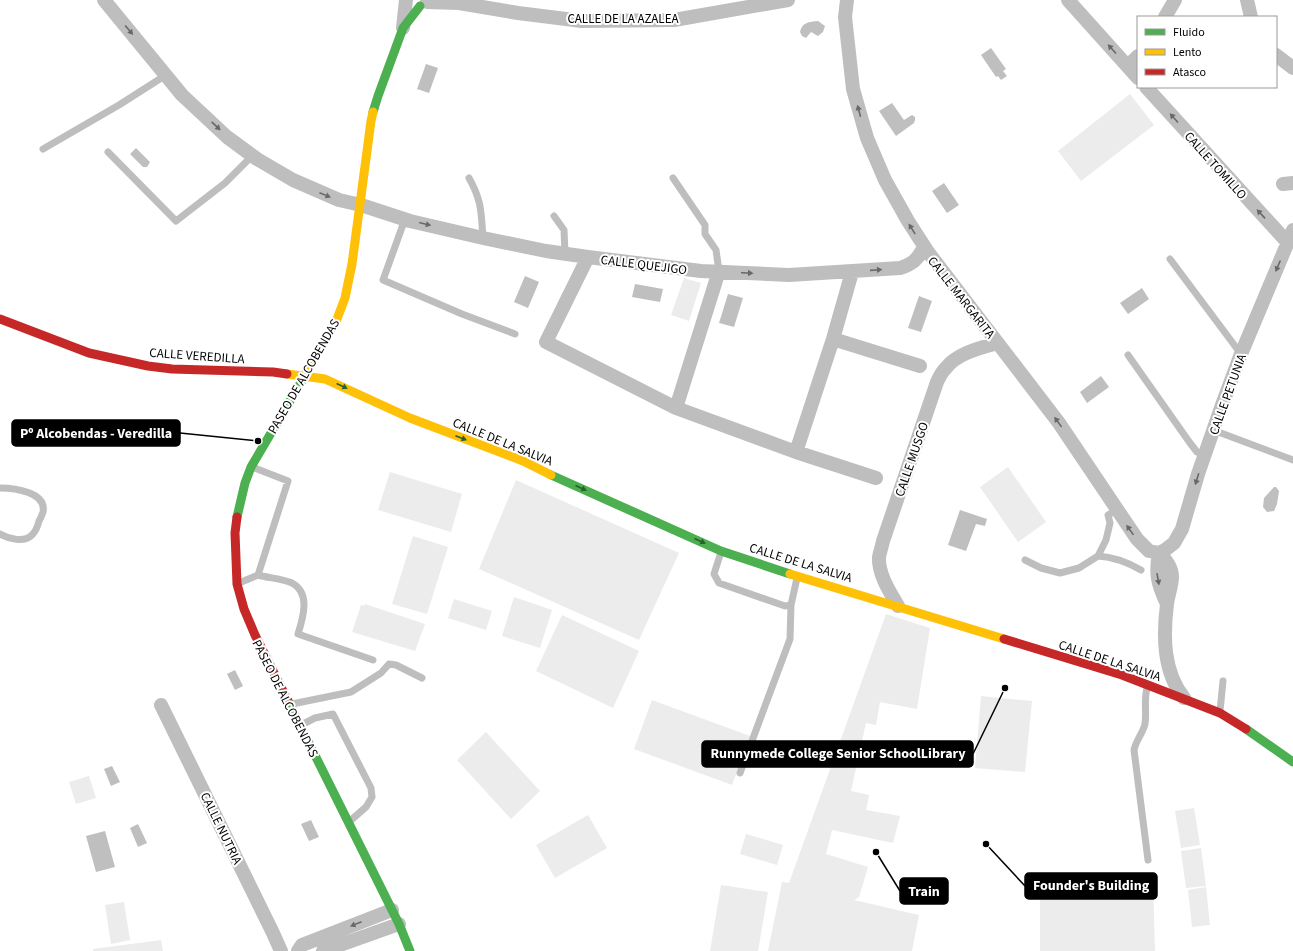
<svg xmlns="http://www.w3.org/2000/svg" width="1293" height="951" font-family="'Source Sans 3',sans-serif">
  <style>
    .green { fill: #ececec }
    .water { fill: #bfbfbf }
    .lines { fill: none; stroke-linecap: round; stroke-linejoin: round }
    .lane { stroke: #bebebe; stroke-width: 7 }
    .street { stroke: #bebebe; stroke-width: 14 }
    .fast { stroke: #4caf50; stroke-width: 9 }
    .slow { stroke: #ffc107; stroke-width: 9 }
    .jam { stroke: #c62828; stroke-width: 9 }
    .oneway { fill: #686868 }
    .oneway2 { fill: #2a602c }
    .labels { text-anchor: middle; stroke-width: 4; stroke-linejoin: round; paint-order: stroke }
    .street-label { font-size: 13px; fill: #000; stroke: #fff }
    .leader { fill: none; stroke: #000; stroke-width: 1.5 }
    .callout-dot { fill: #000; stroke: #fff; stroke-width: 1.5 }
    .callout { fill: #000; stroke: #000; stroke-width: 1.5 }
    .callout-label { font-size: 14px; text-anchor: middle; font-weight: bold; fill: #fff }
  </style>
  <rect width="100%" height="100%" fill="#fff"/>
  <path class="green" d="M1130 94 1154 125 1081 181 1058 151Z
    M684 278 701 283 689 321 671 315Z
    M1008 467 1046 522 1018 542 980 487Z
    M390 472 462 494 451 532 378 510Z
    M516 480 679 553 639 640 479 569Z
    M413 536 448 547 427 614 392 604Z
    M514 597 552 610 540 648 502 636Z
    M454 599 492 611 486 630 448 618Z
    M365 604 425 624 415 651 352 632 361 605 364 606Z
    M886 614 930 628 917 709 880 702 876 725 866 723 851 791 869 795 866 810 900 816 893 843 832 830 826 854 868 867 859 897 854 900 919 915 912 951H768L782 882 789 883Z
    M562 615 639 651 613 708 536 671Z
    M981 696 1032 701 1025 772 975 768Z
    M652 700 750 736 732 785 634 749Z
    M486 732 540 791 511 819 457 760Z
    M89 776 96 798 76 804 69 782Z
    M1194 808 1200 845 1181 848 1175 811Z
    M588 815 607 848 555 878 536 845Z
    M746 834 783 845 777 865 740 854Z
    M1201 848 1206 886 1186 888 1181 851Z
    M1153 878 1155 951H1040V883Z
    M721 885 768 892 758 951H710Z
    M1206 887 1210 925 1192 927 1188 890Z
    M124 902 130 940 111 944 105 905Z
    M161 940 163 951H93V949Z"/>
  <path class="water" d="M818 21 825 26 823 32 818 36 811 32 806 38 802 36 800 32C802 22 809 22 818 21Z
    M991 48 1006 69 1003 71 1007 76 1001 80 998 76 996 77 981 55Z
    M426 64 438 68 429 93 417 89Z
    M892 103 904 120 912 115 915 117V120L914 123 896 136 879 111Z
    M136 148 150 162 147 167H143L130 154Z
    M944 183 959 205 947 213 932 191Z
    M525 276 539 282 528 308 514 302Z
    M635 284 663 289 660 302 632 297Z
    M1142 288 1149 299 1128 314 1120 303Z
    M728 294 743 298 734 327 719 323Z
    M919 296 932 301 921 332 908 328Z
    M1101 376 1109 387 1087 403 1080 392Z
    M1274 487H1276L1279 491 1277 504 1274 511 1267 512 1263 507 1264 498Z
    M960 510 987 519 985 526 976 524 966 551 948 545Z
    M235 670 243 686 235 690 227 674Z
    M112 766 120 782 111 786 104 769Z
    M311 820 319 837 309 841 301 824Z
    M138 824 147 843 138 847 130 828Z
    M105 831 115 867 96 872 86 836Z"/>
  <g class="lines">
    <path class="lane" d="M43 149 119 105 166 75
      M108 152 176 221 225 183 252 156
      M469 178C482 201 481 212 483 238
      M673 178 705 225V234L716 250 719 271
      M554 216 564 230 565 254
      M405 219 383 280 462 314 515 334
      M1170 259 1241 354
      M1128 355 1190 443 1197 452 1205 455
      M1213 430 1293 460
      M0 488C14 488 47 492 43 512 42 515 41 518 39 521 38 525 36 531 32 535 24 543 9 539 0 534
      M721 552 714 574 719 583 785 606 791 605 797 578
      M1098 556C1114 557 1127 562 1141 570
      M1025 560 1041 568 1060 573 1079 568 1098 556 1106 540 1110 523 1108 515 1117 510
      M258 575C269 578 283 579 292 583 311 593 303 618 298 634L373 660
      M239 583 258 575 288 481 252 467
      M292 704 351 692 381 673 389 664 396 665 422 678
      M1220 711 1223 681
      M301 725 315 718 333 714 371 788 372 797 366 807 350 821
      M740 773 790 639 791 605
      M1148 860 1134 750C1136 740 1143 733 1145 724 1147 711 1143 698 1148 685"/>
    <path class="street" d="M104 0 182 95 227 137 257 159 293 180 339 200 361 205 410 221 483 238 546 251 588 257 701 271 789 275 900 268C913 264 918 259 924 247
      M847 0 845 17 853 89 867 138 885 180 908 221 928 252 1059 423 1137 539 1149 551 1159 553
      M1068 0 1138 78
      M1247 0 1251 17
      M427 2 459 3 518 13 582 21 674 20 788 0
      M1165 17 1175 0
      M403 28 406 0
      M1276 55 1293 68
      M1128 66 1138 56
      M1146 87 1288 243
      M1283 184 1293 183
      M588 257 546 342 676 408 796 452 876 478
      M833 339 920 366
      M676 408 719 271
      M796 452 833 339 852 272
      M1159 553 1165 550 1174 543 1182 529 1198 474 1222 405 1241 354 1293 230
      M1159 553C1166 560 1172 567 1172 577 1172 586 1168 595 1167 604 1163 636 1163 672 1184 698
      M1159 553C1155 574 1158 585 1167 604
      M898 606C890 592 878 574 879 557 880 552 882 546 883 541L937 382C939 378 941 373 945 369 957 353 980 348 998 343
      M161 705 273 933 281 951
      M298 951 302 945 392 910
      M323 951 399 924"/>
    <path class="fast" d="M373 112 378 96 403 28 420 6
      M551 475 721 551 790 574
      M237 517 245 483 251 467 307 372
      M288 701 399 924 410 951
      M1246 729 1293 762"/>
    <path class="slow" d="M307 372 337 319 345 298 352 264 371 121 373 112
      M287 374 325 379 410 418 523 461 551 475
      M790 574 1004 639"/>
    <path class="jam" d="M0 319 89 353 148 366 172 369 273 372 287 374
      M237 517 235 533 237 584 244 609 255 635 288 701
      M1004 639 1122 675 1220 713 1246 729"/>
  </g>
  <defs><path id="oneway-solid" d="M-6-.8H1V-3.2L6.5 0L1 3.2V.8H-6Z"/></defs>
  <g class="oneway">
    <use href="#oneway-solid" transform="translate(129 30) rotate(50)"/>
    <use href="#oneway-solid" transform="translate(1112 49) rotate(-132)"/>
    <use href="#oneway-solid" transform="translate(859 111) rotate(-105)"/>
    <use href="#oneway-solid" transform="translate(1174 118) rotate(-132)"/>
    <use href="#oneway-solid" transform="translate(216 126) rotate(43)"/>
    <use href="#oneway-solid" transform="translate(325 195) rotate(22)"/>
    <use href="#oneway-solid" transform="translate(1261 214) rotate(-133)"/>
    <use href="#oneway-solid" transform="translate(425 224) rotate(14)"/>
    <use href="#oneway-solid" transform="translate(912 229) rotate(-122)"/>
    <use href="#oneway-solid" transform="translate(1278 266) rotate(113)"/>
    <use href="#oneway-solid" transform="translate(876 270) rotate(-4)"/>
    <use href="#oneway-solid" transform="translate(747 273) rotate(3)"/>
    <use href="#oneway-solid" transform="translate(1058 422) rotate(-126)"/>
    <use href="#oneway-solid" transform="translate(1197 479) rotate(107)"/>
    <use href="#oneway-solid" transform="translate(1130 530) rotate(-125)"/>
    <use href="#oneway-solid" transform="translate(1158 579) rotate(80)"/>
    <use href="#oneway-solid" transform="translate(356 924) rotate(158)"/>
  </g>
  <g class="oneway2">
    <use href="#oneway-solid" transform="translate(342 386) rotate(25)"/>
    <use href="#oneway-solid" transform="translate(461 438) rotate(21)"/>
    <use href="#oneway-solid" transform="translate(581 488) rotate(24)"/>
    <use href="#oneway-solid" transform="translate(700 541) rotate(24)"/>
  </g>
  <g class="labels">
    <g class="street-label">
      <text x="623" y="23">CALLE DE LA AZALEA</text>
      <text transform="translate(1216 165) rotate(48)" y="5">CALLE TOMILLO</text>
      <text transform="translate(644 264) rotate(7)" y="5">CALLE QUEJIGO</text>
      <text transform="translate(962 297) rotate(52)" y="5">CALLE MARGARITA</text>
      <text transform="translate(197 355) rotate(4)" y="5">CALLE VEREDILLA</text>
      <text transform="translate(303 376) rotate(-60)" y="5">PASEO DE ALCOBENDAS</text>
      <text transform="translate(1227 394) rotate(-70)" y="5">CALLE PETUNIA</text>
      <text transform="translate(503 441) rotate(22)" y="5">CALLE DE LA SALVIA</text>
      <text transform="translate(911 459) rotate(-71)" y="5">CALLE MUSGO</text>
      <text transform="translate(801 562) rotate(17)" y="5">CALLE DE LA SALVIA</text>
      <text transform="translate(1110 660) rotate(18)" y="5">CALLE DE LA SALVIA</text>
      <text transform="translate(286 698) rotate(63)" y="5">PASEO DE ALCOBENDAS</text>
      <text transform="translate(222 828) rotate(64)" y="5">CALLE NUTRIA</text>
    </g>
  </g>
  <path class="leader" d="M258 441L180 433M1005 688L973 754M986 844L1025 886M876 852L900 891"/>
  <g class="callout-dot">
    <circle cx="258" cy="441" r="4"/>
    <circle cx="1005" cy="688" r="4"/>
    <circle cx="986" cy="844" r="4"/>
    <circle cx="876" cy="852" r="4"/>
  </g>
  <g class="callout">
    <rect x="12" y="420" width="168" height="26" rx="4"/>
    <rect x="702" y="741" width="271" height="26" rx="4"/>
    <rect x="1025" y="873" width="132" height="26" rx="4"/>
    <rect x="900" y="878" width="48" height="26" rx="4"/>
  </g>
  <g class="callout-label">
    <text x="96" y="438">Pº Alcobendas - Veredilla</text>
    <text x="838" y="758">Runnymede College Senior SchoolLibrary</text>
    <text x="1091" y="890">Founder's Building</text>
    <text x="924" y="896">Train</text>
  </g>
  <rect x="1137" y="16" width="140" height="72" fill="#ffffff" stroke="#999999"/>
  <rect x="1145" y="29" width="20" height="6" fill="#4caf50" stroke="#999999"/>
  <text x="1173" y="36" font-size="12" fill="#000000">Fluido</text>
  <rect x="1145" y="49" width="20" height="6" fill="#ffc107" stroke="#999999"/>
  <text x="1173" y="56" font-size="12" fill="#000000">Lento</text>
  <rect x="1145" y="69" width="20" height="6" fill="#c62828" stroke="#999999"/>
  <text x="1173" y="76" font-size="12" fill="#000000">Atasco</text>
</svg>
